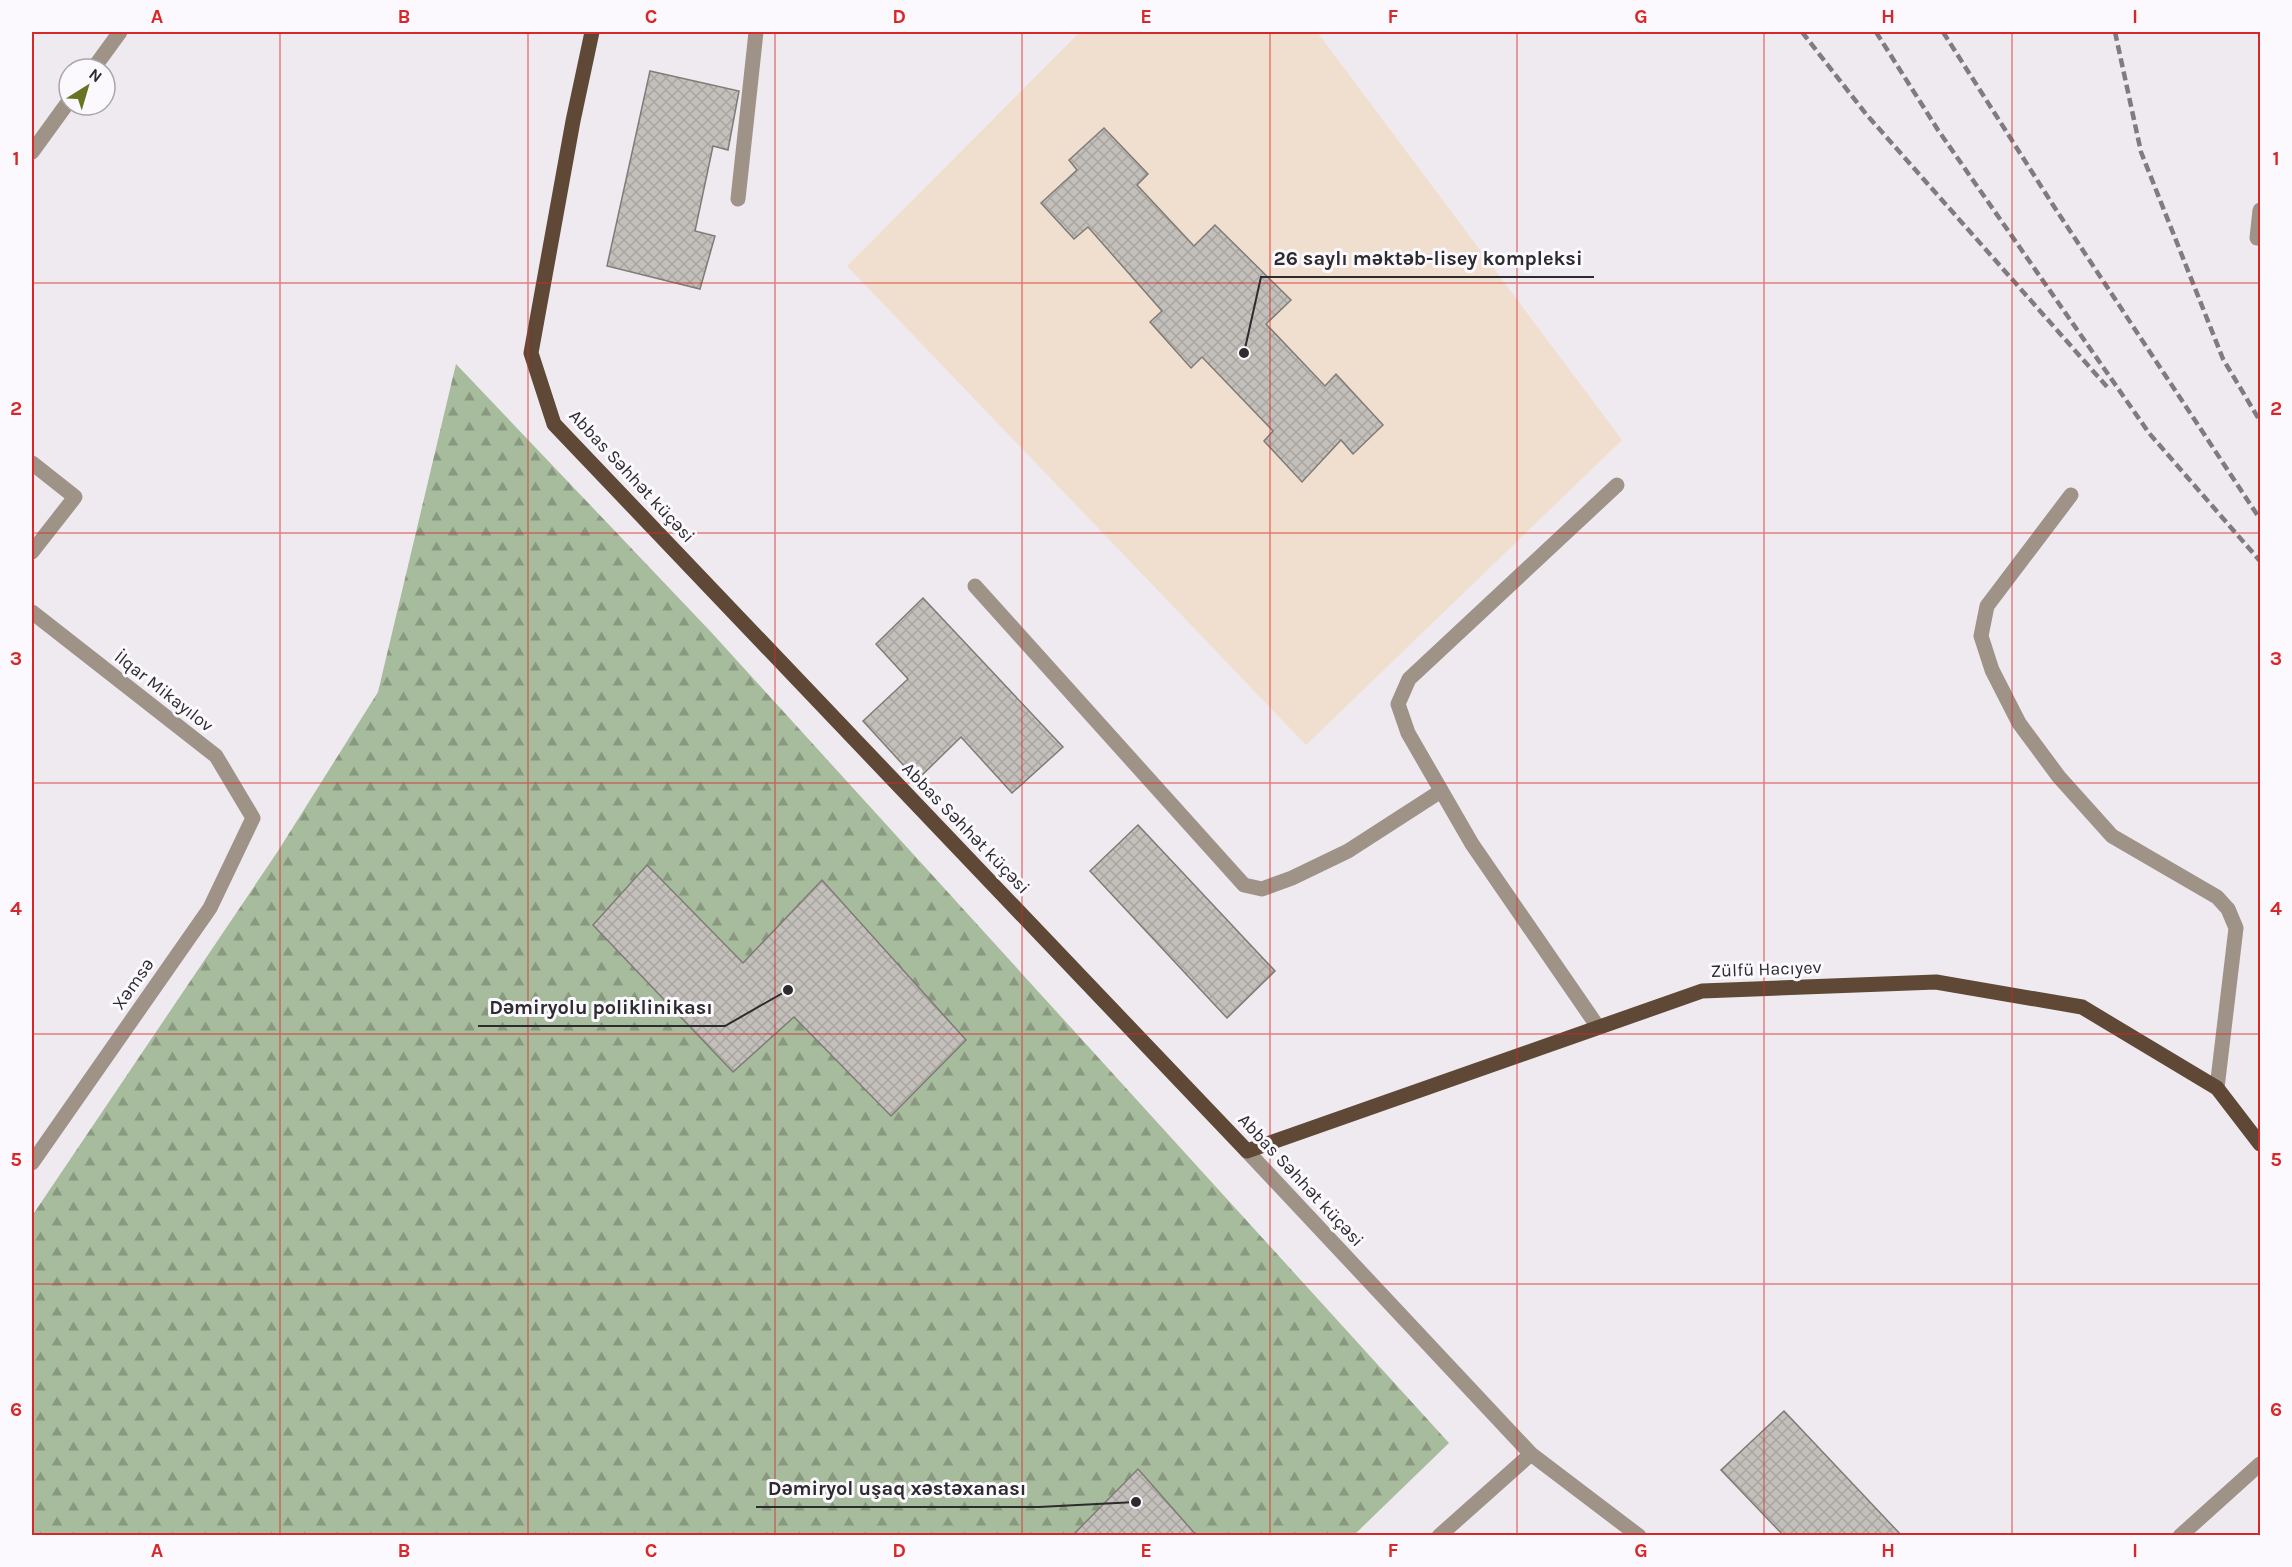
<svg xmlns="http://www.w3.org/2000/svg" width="2292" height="1567" font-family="Karla,sans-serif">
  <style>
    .education { fill: #f0dfce }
    .forest { fill: url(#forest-firs) }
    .building { fill: url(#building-cross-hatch); stroke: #7f7b76; stroke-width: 1.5 }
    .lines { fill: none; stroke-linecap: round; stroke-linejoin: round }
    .minor { stroke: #9f9287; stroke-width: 15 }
    .major { stroke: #5f4836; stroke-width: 15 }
    .rail { stroke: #7e7c7f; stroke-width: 4.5; stroke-dasharray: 9 4.5; stroke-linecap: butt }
    .grid { fill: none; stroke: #d62828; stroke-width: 1.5; stroke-opacity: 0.55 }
    .labels { text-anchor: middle; stroke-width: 6; stroke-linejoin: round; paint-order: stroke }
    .street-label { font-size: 18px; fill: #2c2b2d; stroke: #fbf8fe }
    .leader { fill: none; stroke: #2c2b2d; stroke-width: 2 }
    .callout-dot { fill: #2c2b2d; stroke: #fbf8fe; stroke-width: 2 }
    .callout-label { font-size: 20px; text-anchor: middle; font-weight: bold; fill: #2c2b2d; stroke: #fbf8fe; stroke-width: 6; stroke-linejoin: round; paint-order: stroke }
    .neatline { fill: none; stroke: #d62828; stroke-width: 2 }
    .grid-label { font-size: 20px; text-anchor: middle; font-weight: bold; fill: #d62828 }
  </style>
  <defs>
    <pattern id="forest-firs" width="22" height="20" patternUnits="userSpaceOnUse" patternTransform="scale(1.5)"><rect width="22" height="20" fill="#a7bc9c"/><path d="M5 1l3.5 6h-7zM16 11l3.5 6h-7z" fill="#889980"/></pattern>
    <pattern id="building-cross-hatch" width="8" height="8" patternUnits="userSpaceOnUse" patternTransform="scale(1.5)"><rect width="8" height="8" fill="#c3bfba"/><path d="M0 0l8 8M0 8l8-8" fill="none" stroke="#a8a4a0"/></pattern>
  </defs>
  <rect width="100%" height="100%" fill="#eeeaf0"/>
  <path class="education" d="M1080 32H1317L1622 440 1306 745 847 266Z"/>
  <path class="forest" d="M456 364 711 632 1449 1443 1354 1535 32 1536V1216L278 851 378 692Z"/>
  <path class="building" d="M650 71 739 91 728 150 713 146 695 231 715 236 700 289 607 266Z
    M1104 128 1148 174 1137 185 1194 246 1215 225 1291 300 1266 324 1325 386 1336 374 1383 425 1353 454 1341 440 1302 482 1264 441 1273 431 1202 357 1191 368 1150 322 1162 311 1088 227 1074 239 1041 203 1077 170 1069 160Z
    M923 598 1063 747 1012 793 961 737 917 780 863 721 908 679 876 644Z
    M1138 825 1275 971 1227 1018 1090 871Z
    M647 865 743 963 822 880 966 1040 891 1116 794 1017 733 1072 593 925Z
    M1784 1411 1902 1536H1784L1721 1470Z
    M1138 1469 1197 1536H1072Z"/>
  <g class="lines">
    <path class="minor" d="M93 69 120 32
      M32 152 69 101
      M738 199 756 32
      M2257 238 2260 210
      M32 463 75 497 32 552
      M2071 495 1987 606 1981 636 1992 670 2019 723 2059 777 2112 836 2217 897 2228 909 2236 928 2217 1088
      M975 586 1244 885 1262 889 1292 878 1348 851 1441 791
      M32 612 216 756 253 818 210 908 32 1163
      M1598 1027 1472 844 1408 733 1398 704 1409 679 1617 485
      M1247 1151 1531 1454 1639 1536
      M1439 1536 1531 1454
      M2180 1536 2260 1464"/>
    <path class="major" d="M592 32 573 121 531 353 554 424 1247 1151 1702 991 1936 982 2082 1007 2217 1088 2260 1144"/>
    <path class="rail" d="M1802 32 1866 114 2109 389
      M1876 32 1938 130 2149 433 2260 561
      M1943 32 2053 205 2260 519
      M2115 32 2141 152 2223 359 2260 421"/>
  </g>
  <path class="grid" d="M280 32V1536M528 32V1536M775 32V1536M1022 32V1536M1270 32V1536M1517 32V1536M1764 32V1536M2012 32V1536M32 283H2260M32 533H2260M32 783H2260M32 1034H2260M32 1284H2260"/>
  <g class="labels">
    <g class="street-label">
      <text transform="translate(632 476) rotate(47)" y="6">Abbas Səhhət küçəsi</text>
      <text transform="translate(164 691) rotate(38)" y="6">İlqar Mikayılov</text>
      <text transform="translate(966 828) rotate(46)" y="6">Abbas Səhhət küçəsi</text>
      <text transform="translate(1766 969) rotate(-2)" y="6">Zülfü Hacıyev</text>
      <text transform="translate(133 984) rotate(-55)" y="6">Xəmsə</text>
      <text transform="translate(1301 1180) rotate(47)" y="6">Abbas Səhhət küçəsi</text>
    </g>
  </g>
  <path class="leader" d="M1244 353L1261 277H1594M788 990L725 1026H478M1136 1502L1039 1507H756"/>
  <g class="callout-dot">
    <circle cx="1244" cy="353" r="6"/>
    <circle cx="788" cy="990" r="6"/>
    <circle cx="1136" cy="1502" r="6"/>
  </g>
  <g class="callout-label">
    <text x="1428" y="265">26 saylı məktəb-lisey kompleksi</text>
    <text x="601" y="1014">Dəmiryolu poliklinikası</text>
    <text x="897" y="1495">Dəmiryol uşaq xəstəxanası</text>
  </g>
  <rect width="2292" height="1567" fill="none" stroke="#fbf8fe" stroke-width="66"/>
  <g transform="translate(87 87) rotate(37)"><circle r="28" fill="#fbf8fe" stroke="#a8a6aa" stroke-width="1.5"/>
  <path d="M0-4.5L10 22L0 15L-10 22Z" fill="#657522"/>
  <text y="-9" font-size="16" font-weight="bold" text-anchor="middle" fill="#2c2b2d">N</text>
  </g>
  <rect x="33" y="33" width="2226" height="1501" class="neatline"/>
  <g class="grid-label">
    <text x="157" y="23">A</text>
    <text x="404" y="23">B</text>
    <text x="651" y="23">C</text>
    <text x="899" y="23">D</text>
    <text x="1146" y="23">E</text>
    <text x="1393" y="23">F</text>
    <text x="1641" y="23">G</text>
    <text x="1888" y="23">H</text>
    <text x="2135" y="23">I</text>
    <text x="16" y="165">1</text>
    <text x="2276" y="165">1</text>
    <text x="16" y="415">2</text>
    <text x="2276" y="415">2</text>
    <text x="16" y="665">3</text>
    <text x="2276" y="665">3</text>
    <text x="16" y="915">4</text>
    <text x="2276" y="915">4</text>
    <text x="16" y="1166">5</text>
    <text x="2276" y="1166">5</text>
    <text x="16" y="1416">6</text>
    <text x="2276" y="1416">6</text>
    <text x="157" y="1557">A</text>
    <text x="404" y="1557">B</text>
    <text x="651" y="1557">C</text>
    <text x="899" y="1557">D</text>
    <text x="1146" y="1557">E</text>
    <text x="1393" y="1557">F</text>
    <text x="1641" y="1557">G</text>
    <text x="1888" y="1557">H</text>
    <text x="2135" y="1557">I</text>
  </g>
</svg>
